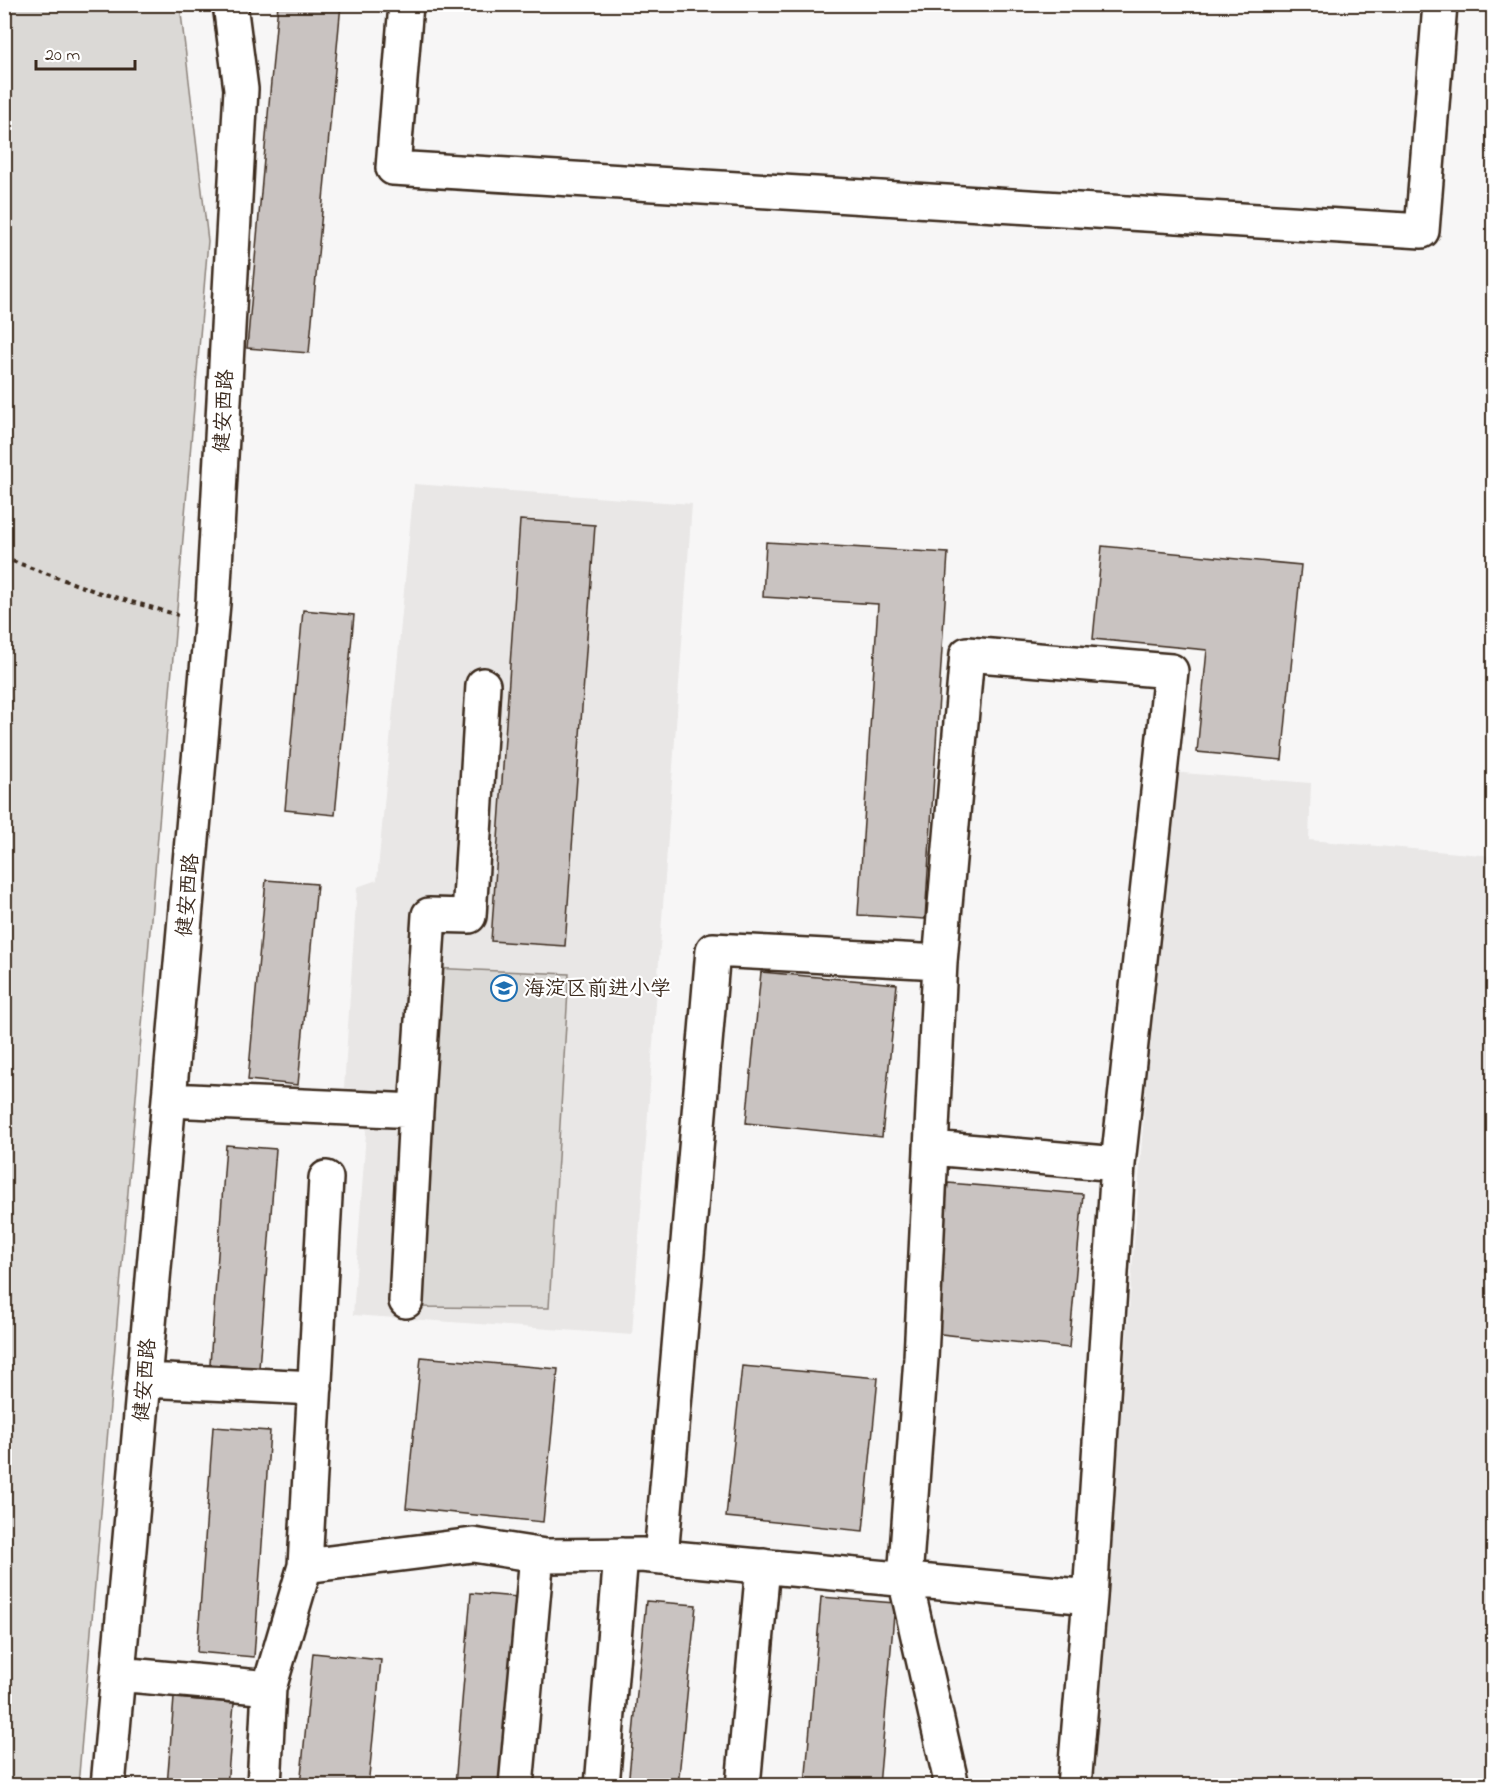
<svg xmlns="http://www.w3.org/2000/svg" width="1498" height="1790" font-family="'Indie Flower','LXGW WenKai TC',sans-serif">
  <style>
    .built { fill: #e9e7e6 }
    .green { fill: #dbd9d6; stroke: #8b827a; stroke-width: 1.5 }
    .building { fill: #c9c3c1; stroke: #3b2a1e; stroke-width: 1.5 }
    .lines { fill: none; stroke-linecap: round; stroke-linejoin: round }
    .minor-casing { stroke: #3b2a1e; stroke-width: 38 }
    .path { stroke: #3b2a1e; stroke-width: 4; stroke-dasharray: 4.5 4.5; stroke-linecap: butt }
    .minor { stroke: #fff; stroke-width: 33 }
    .labels { text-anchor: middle; stroke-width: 4.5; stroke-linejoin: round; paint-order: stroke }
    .street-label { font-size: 21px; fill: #3b2a1e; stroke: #fff }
    .poi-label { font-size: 21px; fill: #3b2a1e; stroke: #fff; text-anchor: start }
  </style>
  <rect width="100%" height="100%" fill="#f7f6f6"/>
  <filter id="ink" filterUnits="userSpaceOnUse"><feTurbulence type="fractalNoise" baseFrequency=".0167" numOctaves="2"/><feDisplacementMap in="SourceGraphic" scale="12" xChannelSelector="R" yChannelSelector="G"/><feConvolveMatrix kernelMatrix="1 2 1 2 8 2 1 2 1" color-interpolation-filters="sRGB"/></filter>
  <g filter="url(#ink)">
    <path class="built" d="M414 484 692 504 632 1335 353 1315 369 1090 344 1088 357 887 377 880Z
      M1170 772 1311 783 1309 840 1493 856V1785L1140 1786 1093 1782Z"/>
    <path class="green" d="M5 4 180 5 208 241 78 1786 4 1785Z
      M429 968 569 974 549 1308 415 1307Z"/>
    <path class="building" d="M278 4H341L309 353 247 348Z
      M520 520 595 525 565 946 491 941Z
      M766 542 948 553 925 919 858 915 878 604 763 597Z
      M1102 546 1301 565 1282 760 1197 752 1207 650 1093 639Z
      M303 610 354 615 335 815 285 810Z
      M266 880 317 884 298 1085 248 1080Z
      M761 972 897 984 882 1137 746 1123Z
      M226 1145 276 1149 259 1368 210 1364Z
      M948 1183 1083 1194 1069 1348 932 1333Z
      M421 1357 558 1369 543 1522 406 1508Z
      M742 1366 878 1378 863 1531 726 1517Z
      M213 1427 270 1431 254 1657 197 1652Z
      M471 1593 517 1597 501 1786H455Z
      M821 1597 895 1603 879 1786H805Z
      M646 1601 696 1605 678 1786H628Z
      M313 1653 381 1660 368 1786H300Z
      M174 1698 234 1703 227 1786H167Z"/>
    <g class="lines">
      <defs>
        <path id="minor" d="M406 4 393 168 1422 231 1440 4
          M940 962 967 654 1171 671 1118 1164
          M169 1100 416 1111 406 1301
          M416 1111 429 915 469 916 483 685
          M931 1148 1118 1164 1090 1597 1074 1786
          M144 1380 315 1388
          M661 1557 713 950 940 962 921 1358 905 1579 952 1786
          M305 1566 326 1178
          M118 1674 269 1688
          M108 1786 213 603 241 89 230 4
          M264 1786 269 1688 305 1566 473 1545 545 1556 641 1555 1090 1597
          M516 1786 537 1555
          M602 1786 621 1555
          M743 1786 763 1566"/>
      </defs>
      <use href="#minor" class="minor-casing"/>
      <path class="path" d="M4 558 97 592 178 615"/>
      <use href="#minor" class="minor"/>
    </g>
  </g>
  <defs>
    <symbol id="school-ring" viewBox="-11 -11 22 22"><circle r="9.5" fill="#fff" stroke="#1f6fb2" stroke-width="1.5"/><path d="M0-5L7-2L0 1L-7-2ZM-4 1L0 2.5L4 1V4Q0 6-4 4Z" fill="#1f6fb2"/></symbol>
  </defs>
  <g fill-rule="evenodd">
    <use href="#school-ring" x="489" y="973" width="30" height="30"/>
  </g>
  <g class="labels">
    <g class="street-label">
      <text transform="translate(223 411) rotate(-87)" y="7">健安西路</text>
      <text transform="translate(187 895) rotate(-85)" y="7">健安西路</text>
      <text transform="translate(144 1380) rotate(-85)" y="7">健安西路</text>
    </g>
    <g class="poi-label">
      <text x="524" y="995">海淀区前进小学</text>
    </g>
  </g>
  <rect width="1498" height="1790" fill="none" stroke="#fff" stroke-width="24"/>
  <rect x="12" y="12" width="1474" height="1766" fill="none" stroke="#3b2a1e" stroke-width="2" filter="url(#ink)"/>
  <path d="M36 60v9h99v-9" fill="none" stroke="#3b2a1e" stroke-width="3"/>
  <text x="45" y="60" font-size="18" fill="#3b2a1e" stroke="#ffffff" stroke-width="4.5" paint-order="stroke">20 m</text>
</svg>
